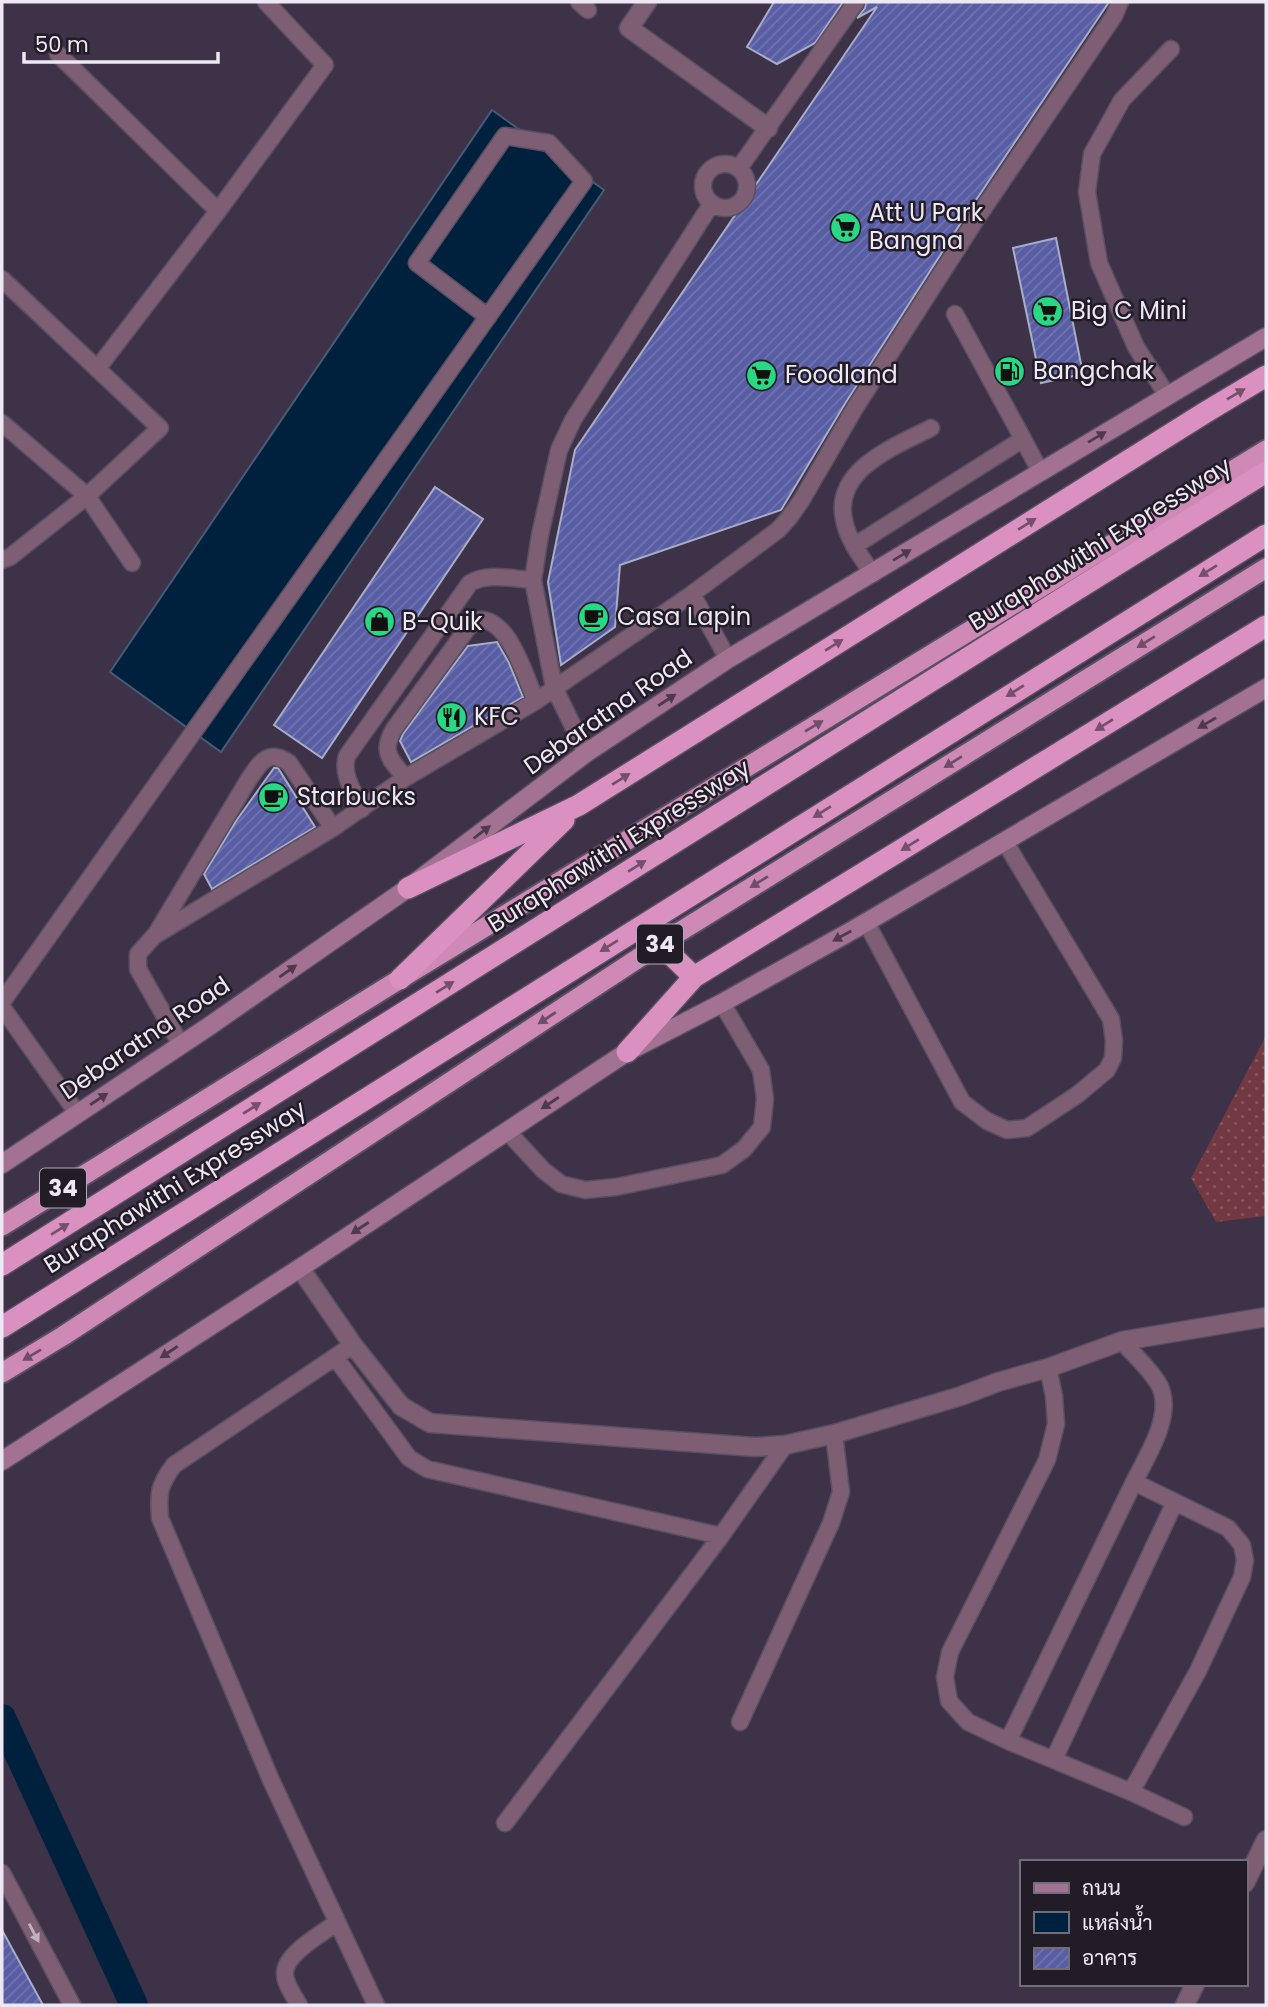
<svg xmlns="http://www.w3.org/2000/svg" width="1268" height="2007" font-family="Poppins,Sarabun,sans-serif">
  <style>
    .grass { fill: url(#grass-dots) }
    .water { fill: #00213d; stroke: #475c74; stroke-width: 2 }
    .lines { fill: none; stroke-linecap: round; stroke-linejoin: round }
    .canal { stroke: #00213d; stroke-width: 28 }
    .building { fill: url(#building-hatch); stroke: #a8adc8; stroke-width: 2 }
    .service-casing { stroke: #594f63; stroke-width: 19 }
    .minor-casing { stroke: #594f63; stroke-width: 21 }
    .secondary-casing { stroke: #594f63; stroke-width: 21 }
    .trunk-casing { stroke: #594f63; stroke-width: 23 }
    .motorway-casing { stroke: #594f63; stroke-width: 24 }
    .service { stroke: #7d5e72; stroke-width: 16 }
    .minor { stroke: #7d5e72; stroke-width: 18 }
    .secondary { stroke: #a37293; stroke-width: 18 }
    .trunk { stroke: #ce89b7; stroke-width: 19 }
    .motorway { stroke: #db90c2; stroke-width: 21 }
    .oneway { fill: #75506c }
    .oneway2 { fill: #4e3a4c }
    .oneway3 { fill: #6f4d67 }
    .oneway4 { fill: #c1b0c0 }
    .labels { text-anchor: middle; stroke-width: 5; stroke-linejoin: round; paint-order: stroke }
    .shield { fill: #211c26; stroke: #b0aab6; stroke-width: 2 }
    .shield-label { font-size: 23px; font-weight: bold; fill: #eee7f4 }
    .poi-label { font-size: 24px; fill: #eee7f4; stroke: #211c26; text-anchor: start }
    .street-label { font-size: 24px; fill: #eee7f4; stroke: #211c26 }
  </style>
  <defs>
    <pattern id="grass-dots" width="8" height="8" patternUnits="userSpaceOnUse" patternTransform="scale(1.75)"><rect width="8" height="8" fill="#733942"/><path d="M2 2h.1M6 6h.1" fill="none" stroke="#87565e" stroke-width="1.8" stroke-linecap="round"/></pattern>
    <pattern id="building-hatch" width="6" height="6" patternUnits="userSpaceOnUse" patternTransform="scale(1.75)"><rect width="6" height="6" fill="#585da4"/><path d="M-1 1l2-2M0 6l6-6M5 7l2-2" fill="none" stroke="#7074b1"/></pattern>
  </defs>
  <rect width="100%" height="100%" fill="#3d3247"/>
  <path class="grass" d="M1266 1036V1216L1216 1222 1191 1178Z"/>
  <path class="water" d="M492 110 604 190 221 752 110 672Z"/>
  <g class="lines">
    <path class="canal" d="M2 1718 134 2005"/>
  </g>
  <path class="building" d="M774 2H843L815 43 777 64 747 47Z
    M866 2H1109L966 215 846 402 781 510 620 565 615 627 561 665 548 582 575 450 877 7 857 18 865 8Z
    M1056 238 1083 374 1041 383 1013 248Z
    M435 487 483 519 322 758 274 725Z
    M497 642 509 663 523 697 411 762 400 741 403 734 468 646Z
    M274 768H278L315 827 212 889 204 874 236 821Z
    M2 1930 43 2005H2Z"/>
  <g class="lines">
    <defs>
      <path id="service" d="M579 2 588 10
        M58 54 218 211
        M703 186a22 22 0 1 1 44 0a22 22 0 1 1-44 0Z
        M739 168 856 2
        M2 279 160 428 87 496 2 423
        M955 314 1023 439
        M97 369 218 211 325 65 266 2
        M1167 395 1136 347 1099 263 1087 192 1092 154 1122 100 1171 49
        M854 546 1023 439 1040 471
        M2 560 10 557 87 496 132 563
        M873 574C861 557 848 540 844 520 833 469 896 446 931 428
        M692 594 728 659
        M586 753 554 687 533 580 540 535 559 450 573 420 712 203
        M405 778C391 759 380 753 394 729L467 629 476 620C509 615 525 677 536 701
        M362 809C354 793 341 774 347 756L470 583C488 572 513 579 533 580
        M866 922 962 1102 987 1121 1007 1130 1027 1128 1077 1095 1107 1070 1113 1058 1114 1041 1111 1019 1005 842
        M156 934 249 779C260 763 268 748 289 763L333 828
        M2 1002 584 181 549 143 505 136 417 263 488 317
        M2 1007 77 1113
        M181 1045 138 969V954L154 936 333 828 405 778 536 701 692 594 778 530 789 518 801 501 855 408 975 221 1114 16 1120 2
        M507 1131 543 1170 561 1184 585 1190 616 1187 722 1165 744 1149 762 1127 765 1099 761 1070 722 1003
        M353 1345 174 1465C159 1485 158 1493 160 1518L271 1780 376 2005
        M335 1357 409 1458 427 1469 721 1536
        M1048 1368 1054 1396 1056 1424 1047 1460 950 1652 945 1677 949 1701 968 1722 1008 1741 1131 1792 1198 1671 1242 1577 1245 1560 1242 1545 1228 1528 1134 1482C1147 1456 1176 1412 1158 1383 1149 1368 1134 1355 1122 1341
        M740 1722 831 1523 841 1492 834 1434
        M1008 1741 1134 1482
        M1054 1759 1175 1502
        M1131 1792 1184 1817
        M505 1823 721 1536 785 1445
        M2 1873 72 2005
        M299 2005C294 1996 285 1984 285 1974 284 1954 322 1934 336 1923"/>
      <path id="minor" d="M647 2 629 28 768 128
        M300 1268 353 1345 401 1406 430 1423 755 1447 785 1445 834 1434 961 1396 998 1382 1048 1368 1122 1341 1266 1317
        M1245 1883 1266 1840
        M1185 2005 1195 1984"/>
      <path id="secondary" d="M2 1164 208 1027 408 888 586 753 728 659 1266 337
        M2 1461 300 1268 627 1052 722 1003 853 930 1266 688"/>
      <path id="trunk" d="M2 1226 400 979 1266 450
        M2 1373 63 1336 660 944 1266 568"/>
      <path id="motorway" d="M408 888 579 805 1206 412 1266 376
        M660 944 694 977
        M400 979 564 820
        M627 1052 694 977 1266 626
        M2 1265 1079 588 1266 472
        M2 1327 1266 535"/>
    </defs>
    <use href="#service" class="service-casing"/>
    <use href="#minor" class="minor-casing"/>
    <use href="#secondary" class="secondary-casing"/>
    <use href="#trunk" class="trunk-casing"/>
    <use href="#motorway" class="motorway-casing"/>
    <use href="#service" class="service"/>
    <use href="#minor" class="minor"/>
    <use href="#secondary" class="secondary"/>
    <use href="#trunk" class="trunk"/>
    <use href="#motorway" class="motorway"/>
  </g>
  <defs><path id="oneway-solid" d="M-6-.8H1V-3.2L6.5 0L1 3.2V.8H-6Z" transform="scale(1.75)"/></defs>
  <g class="oneway">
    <use href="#oneway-solid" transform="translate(1236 394) rotate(-31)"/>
    <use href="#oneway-solid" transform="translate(1027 524) rotate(-32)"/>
    <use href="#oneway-solid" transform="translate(1208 571) rotate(148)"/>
    <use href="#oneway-solid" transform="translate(834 645) rotate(-32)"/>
    <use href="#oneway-solid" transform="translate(1015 691) rotate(148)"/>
    <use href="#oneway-solid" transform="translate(1104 725) rotate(148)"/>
    <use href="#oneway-solid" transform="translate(621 779) rotate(-32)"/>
    <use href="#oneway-solid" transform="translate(822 812) rotate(148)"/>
    <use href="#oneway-solid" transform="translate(910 845) rotate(148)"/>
    <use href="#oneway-solid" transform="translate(637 866) rotate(-32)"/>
    <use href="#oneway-solid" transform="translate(609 946) rotate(148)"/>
    <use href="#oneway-solid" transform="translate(445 987) rotate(-32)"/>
    <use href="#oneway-solid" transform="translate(252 1108) rotate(-32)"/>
    <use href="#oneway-solid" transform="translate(60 1229) rotate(-32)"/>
  </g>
  <g class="oneway2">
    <use href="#oneway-solid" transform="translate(1097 437) rotate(-31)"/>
    <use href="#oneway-solid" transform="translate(902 555) rotate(-31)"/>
    <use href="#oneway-solid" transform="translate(667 700) rotate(-33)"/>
    <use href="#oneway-solid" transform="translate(1207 723) rotate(150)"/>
    <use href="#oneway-solid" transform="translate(482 832) rotate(-37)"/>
    <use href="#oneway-solid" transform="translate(842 936) rotate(151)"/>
    <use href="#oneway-solid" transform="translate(288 971) rotate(-35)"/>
    <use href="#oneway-solid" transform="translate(99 1099) rotate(-33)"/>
    <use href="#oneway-solid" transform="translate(550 1103) rotate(147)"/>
    <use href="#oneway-solid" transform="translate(360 1228) rotate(147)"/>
    <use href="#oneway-solid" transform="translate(169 1352) rotate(147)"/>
  </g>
  <g class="oneway3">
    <use href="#oneway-solid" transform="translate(1146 642) rotate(148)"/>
    <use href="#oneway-solid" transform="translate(814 726) rotate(-31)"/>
    <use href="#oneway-solid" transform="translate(953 762) rotate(148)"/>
    <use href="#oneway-solid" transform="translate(759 882) rotate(148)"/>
    <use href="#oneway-solid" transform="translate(547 1018) rotate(147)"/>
    <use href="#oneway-solid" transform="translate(32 1355) rotate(149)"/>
  </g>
  <use class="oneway4" href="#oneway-solid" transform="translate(34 1933) rotate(62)"/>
  <defs>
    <symbol id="supermarket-disc" viewBox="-11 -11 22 22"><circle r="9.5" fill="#28d885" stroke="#211c26"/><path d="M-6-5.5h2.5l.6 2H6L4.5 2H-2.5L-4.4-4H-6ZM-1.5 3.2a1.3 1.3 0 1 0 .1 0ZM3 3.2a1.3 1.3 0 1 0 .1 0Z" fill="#111"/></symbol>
    <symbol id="fuel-disc" viewBox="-11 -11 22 22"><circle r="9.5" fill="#28d885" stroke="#211c26"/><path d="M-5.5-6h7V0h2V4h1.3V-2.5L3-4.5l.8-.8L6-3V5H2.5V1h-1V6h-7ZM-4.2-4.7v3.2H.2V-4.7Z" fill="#111"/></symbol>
    <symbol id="cafe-disc" viewBox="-11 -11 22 22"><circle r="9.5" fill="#28d885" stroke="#211c26"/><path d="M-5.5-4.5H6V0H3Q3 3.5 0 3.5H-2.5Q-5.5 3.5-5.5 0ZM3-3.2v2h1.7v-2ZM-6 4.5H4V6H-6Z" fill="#111"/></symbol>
    <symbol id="shop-disc" viewBox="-11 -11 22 22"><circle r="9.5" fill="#28d885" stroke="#211c26"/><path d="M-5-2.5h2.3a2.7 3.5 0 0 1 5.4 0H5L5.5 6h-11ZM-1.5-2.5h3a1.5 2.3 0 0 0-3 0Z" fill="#111"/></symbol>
    <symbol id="restaurant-disc" viewBox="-11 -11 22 22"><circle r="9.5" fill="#28d885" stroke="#211c26"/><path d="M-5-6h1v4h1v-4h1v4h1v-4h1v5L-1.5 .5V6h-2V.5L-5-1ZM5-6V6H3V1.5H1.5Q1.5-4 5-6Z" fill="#111"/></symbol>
  </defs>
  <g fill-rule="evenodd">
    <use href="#supermarket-disc" x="828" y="210" width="35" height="35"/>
    <use href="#supermarket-disc" x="1030" y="294" width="35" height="35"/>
    <use href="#fuel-disc" x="992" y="354" width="35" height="35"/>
    <use href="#supermarket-disc" x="744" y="358" width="35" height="35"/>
    <use href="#cafe-disc" x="576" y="600" width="35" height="35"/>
    <use href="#shop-disc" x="362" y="604" width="35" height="35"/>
    <use href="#restaurant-disc" x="434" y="700" width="35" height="35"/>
    <use href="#cafe-disc" x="256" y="780" width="35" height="35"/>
  </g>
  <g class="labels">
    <g class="shield">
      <rect x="637" y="924.5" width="46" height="39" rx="5"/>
      <rect x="40" y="1168.5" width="46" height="39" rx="5"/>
    </g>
    <g class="shield-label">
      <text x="660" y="952">34</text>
      <text x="63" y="1196">34</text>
    </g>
    <g class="poi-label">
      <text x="869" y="221">Att U Park<tspan x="869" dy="28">Bangna</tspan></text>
      <text x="1071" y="319">Big C Mini</text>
      <text x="1033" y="379">Bangchak</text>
      <text x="785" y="383">Foodland</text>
      <text x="617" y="625">Casa Lapin</text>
      <text x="402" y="630">B-Quik</text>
      <text x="474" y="725">KFC</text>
      <text x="297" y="805">Starbucks</text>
    </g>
    <g class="street-label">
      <text transform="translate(1100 544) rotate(-32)" y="8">Buraphawithi Expressway</text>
      <text transform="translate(608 712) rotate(-35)" y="8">Debaratna Road</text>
      <text transform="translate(619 846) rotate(-32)" y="8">Buraphawithi Expressway</text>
      <text transform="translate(145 1038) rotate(-34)" y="8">Debaratna Road</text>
      <text transform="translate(175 1187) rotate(-32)" y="8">Buraphawithi Expressway</text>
    </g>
  </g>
  <rect width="1268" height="2007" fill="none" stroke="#eee7f4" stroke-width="7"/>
  <rect x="1020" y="1860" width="228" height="126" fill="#211c26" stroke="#736d78" stroke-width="2"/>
  <rect x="1034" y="1883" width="35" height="10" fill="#a37293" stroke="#736d78" stroke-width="2"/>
  <text x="1082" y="1895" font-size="21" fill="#eee7f4">ถนน</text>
  <rect x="1034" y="1912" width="35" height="21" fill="#00213d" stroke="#736d78" stroke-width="2"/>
  <text x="1082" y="1930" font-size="21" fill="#eee7f4">แหล่งน้ำ</text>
  <rect x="1034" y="1948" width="35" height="21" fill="url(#building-hatch)" stroke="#736d78" stroke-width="2"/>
  <text x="1082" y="1965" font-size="21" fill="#eee7f4">อาคาร</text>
  <path d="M24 52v10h194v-10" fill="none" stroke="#eee7f4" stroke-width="3.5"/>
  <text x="35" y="52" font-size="21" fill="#eee7f4" stroke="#211c26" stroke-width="5" paint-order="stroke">50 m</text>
</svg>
